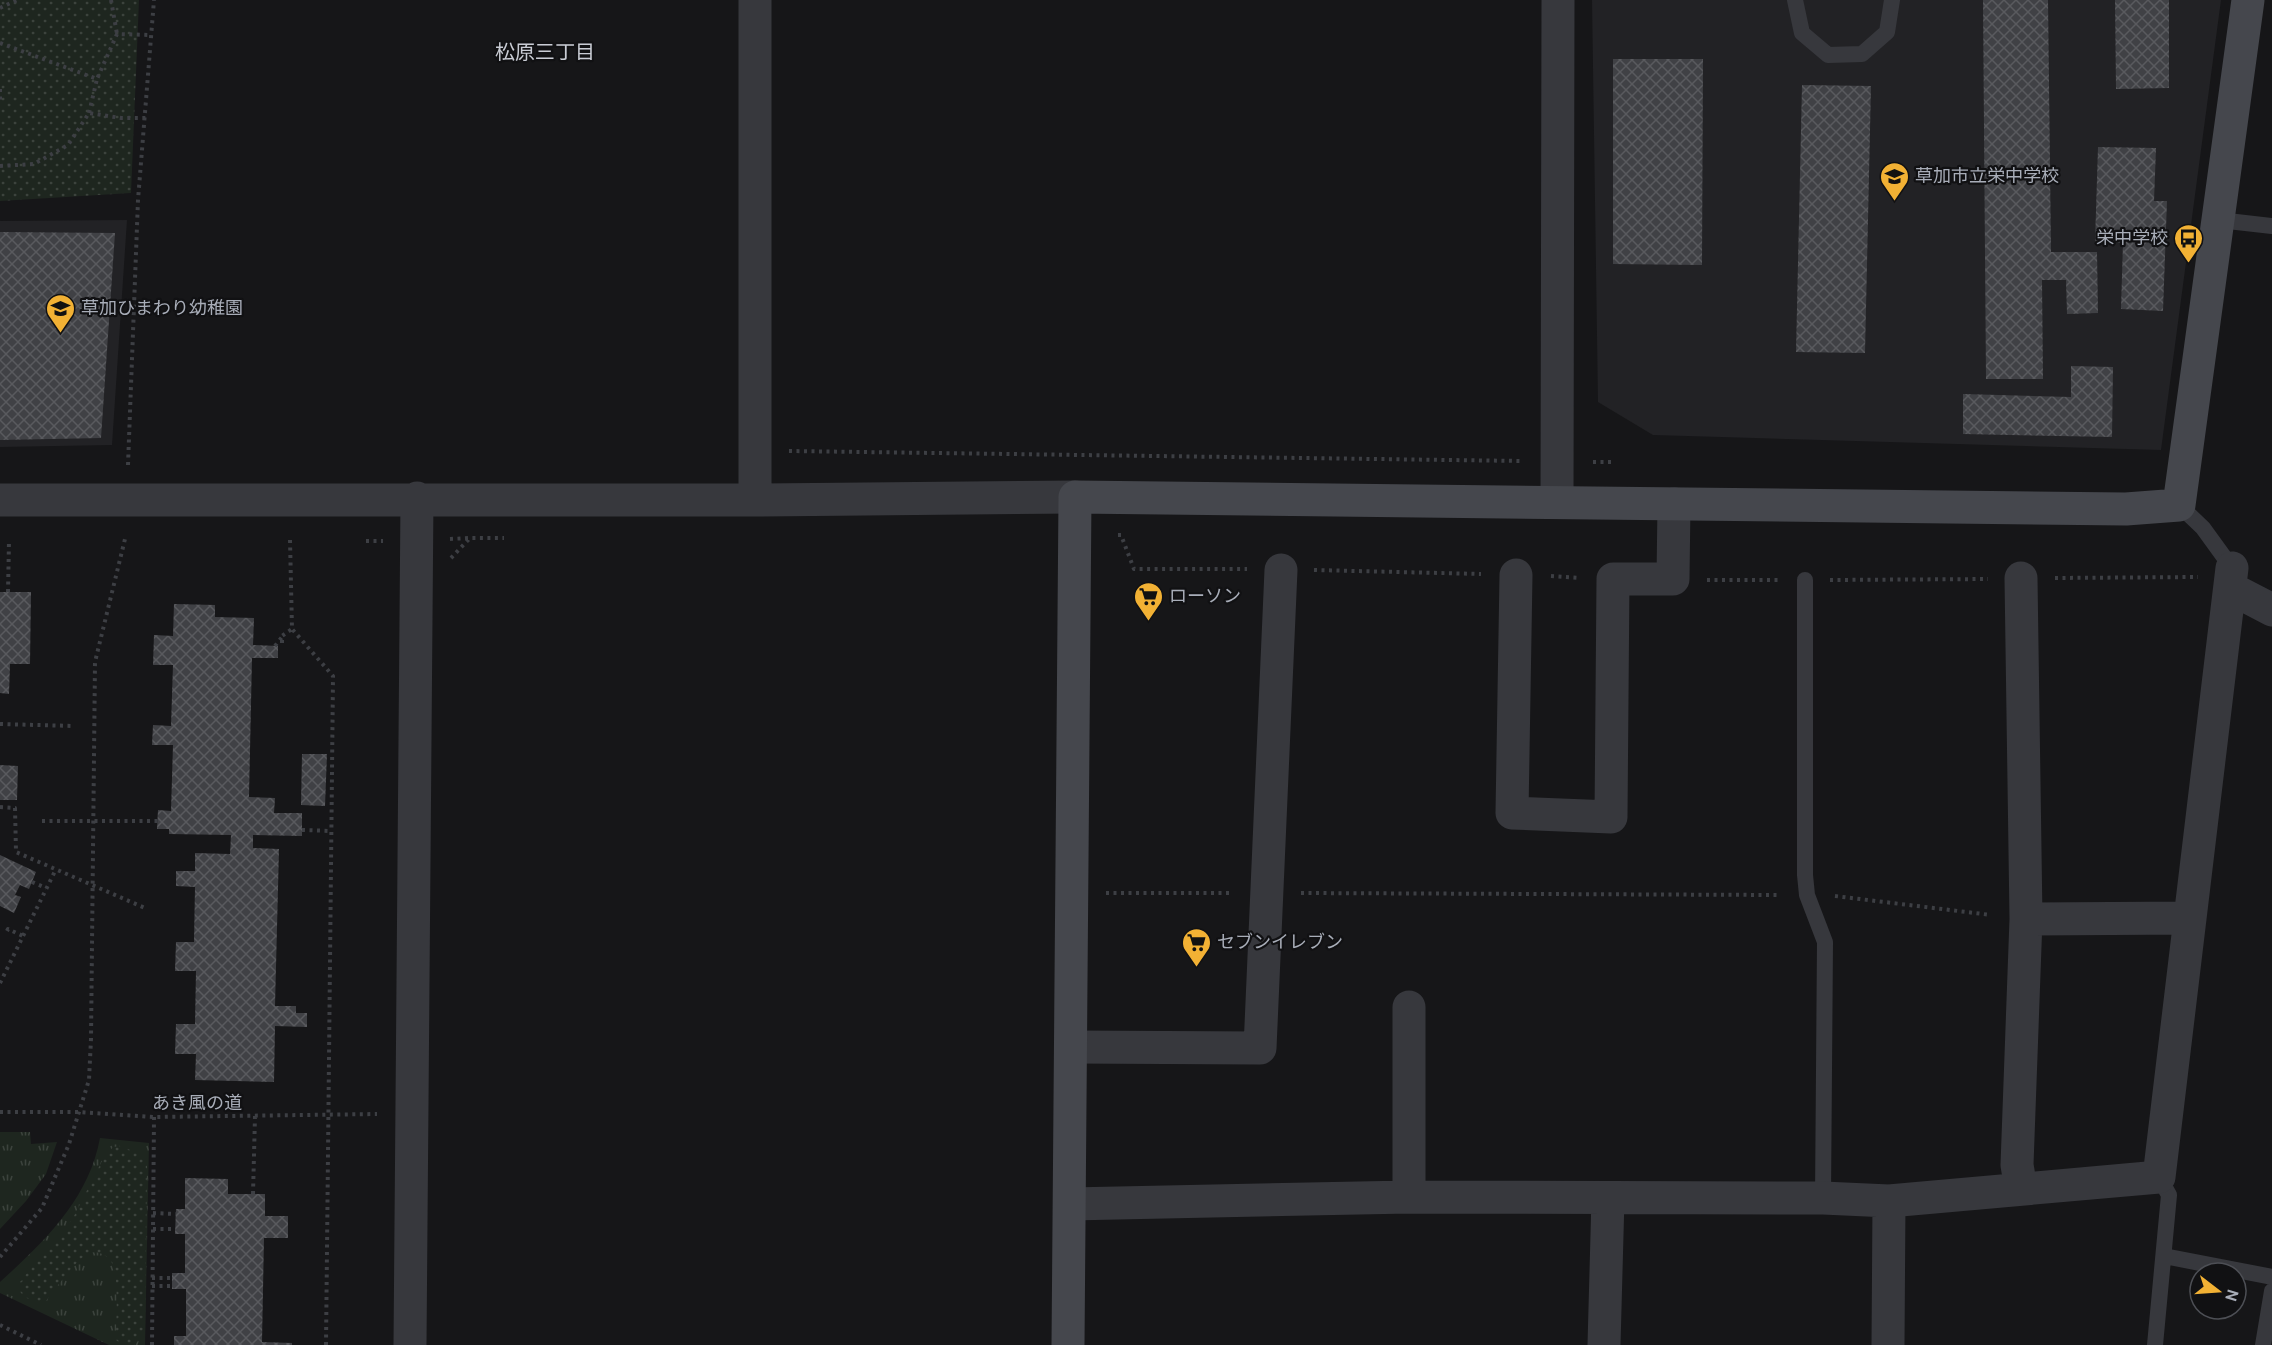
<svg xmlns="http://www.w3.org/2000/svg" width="2272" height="1345" font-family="Cabin,'Noto Sans JP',sans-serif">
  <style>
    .built { fill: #222225 }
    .grass { fill: url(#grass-tufts) }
    .park { fill: url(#park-dots) }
    .building { fill: url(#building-cross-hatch) }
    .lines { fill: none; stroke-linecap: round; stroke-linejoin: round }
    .path { stroke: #3d3f44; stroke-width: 4; stroke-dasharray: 3 4.5; stroke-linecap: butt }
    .lane { stroke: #37383d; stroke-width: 16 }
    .street { stroke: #37383d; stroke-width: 33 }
    .secondary { stroke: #45474d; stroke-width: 33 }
    .labels { text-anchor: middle; stroke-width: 4.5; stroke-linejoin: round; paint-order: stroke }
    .poi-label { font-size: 18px; fill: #a8adb8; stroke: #111113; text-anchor: start }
    .street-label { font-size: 18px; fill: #a8adb8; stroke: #111113 }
    .neighbourhood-label { font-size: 20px; fill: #c9ccd4; stroke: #111113 }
  </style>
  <defs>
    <pattern id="grass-tufts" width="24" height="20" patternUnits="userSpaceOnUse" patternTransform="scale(1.5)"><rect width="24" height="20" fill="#1e261f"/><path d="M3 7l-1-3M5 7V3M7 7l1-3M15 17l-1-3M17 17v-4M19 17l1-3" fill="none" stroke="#3c433d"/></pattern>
    <pattern id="park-dots" width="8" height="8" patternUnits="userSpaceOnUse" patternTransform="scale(1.5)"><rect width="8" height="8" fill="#1e261f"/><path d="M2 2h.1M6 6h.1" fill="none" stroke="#3c433d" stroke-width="1.8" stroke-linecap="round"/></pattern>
    <pattern id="building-cross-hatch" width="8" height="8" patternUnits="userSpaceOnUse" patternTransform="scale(1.5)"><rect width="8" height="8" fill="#404145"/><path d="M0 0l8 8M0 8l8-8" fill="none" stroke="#595a5e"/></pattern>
  </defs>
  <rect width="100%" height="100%" fill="#161618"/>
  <path class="built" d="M1592 0H2221L2161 450 1653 435 1598 402Z
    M127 220 112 445 0 447V221Z"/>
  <path class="grass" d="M0 1132H30L31 1144 57 1142 46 1174 26 1201 0 1229Z
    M100 1138 149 1143 145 1345H109L0 1293V1282C44 1242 89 1199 100 1138Z"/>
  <path class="park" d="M0 0H139L131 193 0 201Z
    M121 1146 139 1154 147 1166 145 1334 134 1345H123L116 1340C116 1322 119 1280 113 1265 110 1257 99 1250 90 1253 78 1256 55 1290 46 1301 35 1303 23 1299 18 1288L23 1278 72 1220 103 1159 113 1147Z"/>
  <path class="building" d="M1983 0H2048L2051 252H2097L2098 313 2067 314 2066 280H2042L2043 379H1986Z
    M2115 0H2169V88L2116 89Z
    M1613 59H1703L1702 265 1613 264Z
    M1802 85 1871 86 1865 353 1796 352Z
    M2098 147 2156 148 2154 201H2167L2163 311 2121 309 2123 243 2095 242Z
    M0 232 115 233 101 438 0 440Z
    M2071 366 2113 367 2112 437 1963 434V394L2071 397Z
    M0 592H31L30 664H10L9 694 0 693Z
    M174 604 215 605V617L254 618 253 645 278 646V658H252L249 797 275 798 274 813H302V836L253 835V848L279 849 275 1006H296V1013H307V1027L275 1026 274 1082 195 1080 196 1054H175L176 1024H195L196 971H175L176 942H194L195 887 176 886V871H195V853L230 854 231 835 169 834V829H157L158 810 171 811 173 745H152L153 725 171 726 173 665H153L154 635 173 636Z
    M302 754H327L325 806 301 805Z
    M0 765 18 766 17 800H0Z
    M0 855 36 872 29 889 20 885 15 895 21 897 14 913 0 906Z
    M185 1178 228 1179V1194H265V1216H288V1238H264L262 1342 292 1343V1345H174V1336H186V1289H172V1273H185V1234H175L176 1209H185Z"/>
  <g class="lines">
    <path class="path" d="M111 0 117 34
      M0 8 17 0
      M0 43 97 79 117 34 151 35
      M0 89V102
      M89 113 97 79
      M0 166 34 164 68 145 89 113 121 118H146
      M789 451 1522 461
      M1593 462H1611
      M128 465 138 200 154 0
      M1118 535H1121L1134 569H1247
      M450 539 470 538
      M290 540 292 629 333 676 326 1345
      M366 541H383
      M451 558 470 538H504
      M1314 570 1481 574
      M1551 576 1580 578
      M2055 578 2198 577
      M1707 580H1778
      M1830 580 1988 579
      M8 592 9 541
      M282 643V636L292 629
      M275 646 282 637
      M0 724 75 726
      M0 807 15 808 16 852 145 908
      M42 821H158
      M302 830 331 831
      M32 882 46 888
      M1106 893H1233
      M1301 893 1779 895
      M1835 896 1991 915
      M7 931 8 929 23 936
      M0 983 56 869
      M0 1112H79L154 1117 377 1114
      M253 1194 255 1116
      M153 1213 176 1214
      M153 1229H175
      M0 1257 42 1208 69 1144 89 1080 91 1039 95 662 125 539
      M152 1278H172
      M152 1286H172
      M0 1325 41 1345
      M152 1345 154 1117"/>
    <path class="lane" d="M1795 0 1802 33 1828 55 1862 54 1887 32 1892 0
      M2219 220 2272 226
      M2179 505 2203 528 2232 568
      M1805 580V875L1807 895 1825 942 1823 1198
      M2164 1256 2272 1277
      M2155 1345 2169 1195 2159 1177
      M2263 1345 2272 1291"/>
    <path class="street" d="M755 0V500
      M0 500H755L1075 497
      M1557 502 1558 0
      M1516 575 1512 813 1611 817 1613 579H1673L1674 504
      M2021 578 2026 919
      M2230 588 2272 610
      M1409 1007V1197
      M1071 1047 1260 1048 1281 570
      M2021 1189 2017 1165 2026 919 2190 918
      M1070 1204 1409 1197 1823 1198 1889 1201 2159 1177 2232 568
      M410 1345 417 498
      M1604 1345 1608 1198
      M1888 1345 1889 1201"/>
    <path class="secondary" d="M1068 1345 1075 497 2126 509 2179 505 2248 0"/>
  </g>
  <defs>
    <symbol id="school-pin" viewBox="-11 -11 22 30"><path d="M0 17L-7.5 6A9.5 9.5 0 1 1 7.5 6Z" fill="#f2b134" stroke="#111113"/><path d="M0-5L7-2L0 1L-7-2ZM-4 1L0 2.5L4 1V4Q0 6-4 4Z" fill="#111"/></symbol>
    <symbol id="bus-pin" viewBox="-11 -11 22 30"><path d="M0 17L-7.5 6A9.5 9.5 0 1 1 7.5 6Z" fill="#f2b134" stroke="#111113"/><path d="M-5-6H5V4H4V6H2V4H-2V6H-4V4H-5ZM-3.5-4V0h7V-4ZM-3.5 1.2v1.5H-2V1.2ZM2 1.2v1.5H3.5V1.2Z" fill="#111"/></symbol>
    <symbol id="supermarket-pin" viewBox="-11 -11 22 30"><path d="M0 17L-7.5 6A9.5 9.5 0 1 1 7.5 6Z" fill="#f2b134" stroke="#111113"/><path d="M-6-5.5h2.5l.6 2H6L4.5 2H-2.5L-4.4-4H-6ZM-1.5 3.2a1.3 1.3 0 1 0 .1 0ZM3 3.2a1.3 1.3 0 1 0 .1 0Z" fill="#111"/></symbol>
  </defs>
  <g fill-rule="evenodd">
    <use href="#school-pin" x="1878" y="160" width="33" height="45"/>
    <use href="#bus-pin" x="2172" y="222" width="33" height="45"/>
    <use href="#school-pin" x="44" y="292" width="33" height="45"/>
    <use href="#supermarket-pin" x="1132" y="580" width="33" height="45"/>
    <use href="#supermarket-pin" x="1180" y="926" width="33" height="45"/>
  </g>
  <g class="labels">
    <g class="poi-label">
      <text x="1915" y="182">草加市立栄中学校</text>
      <text x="2168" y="244" text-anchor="end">栄中学校</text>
      <text x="81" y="314">草加ひまわり幼稚園</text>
      <text x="1169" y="602">ローソン</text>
      <text x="1217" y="948">セブンイレブン</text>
    </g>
    <g class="street-label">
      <text x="197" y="1109">あき風の道</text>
    </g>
    <g class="neighbourhood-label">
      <text x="545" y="59">松原三丁目</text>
    </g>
  </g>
  <g transform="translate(2218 1291) rotate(107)"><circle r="28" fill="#111113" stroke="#4d4f55" stroke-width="1.5"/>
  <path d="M0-4.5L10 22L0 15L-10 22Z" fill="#f2b134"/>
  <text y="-9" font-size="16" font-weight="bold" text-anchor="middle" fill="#a8adb8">N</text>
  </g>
</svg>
